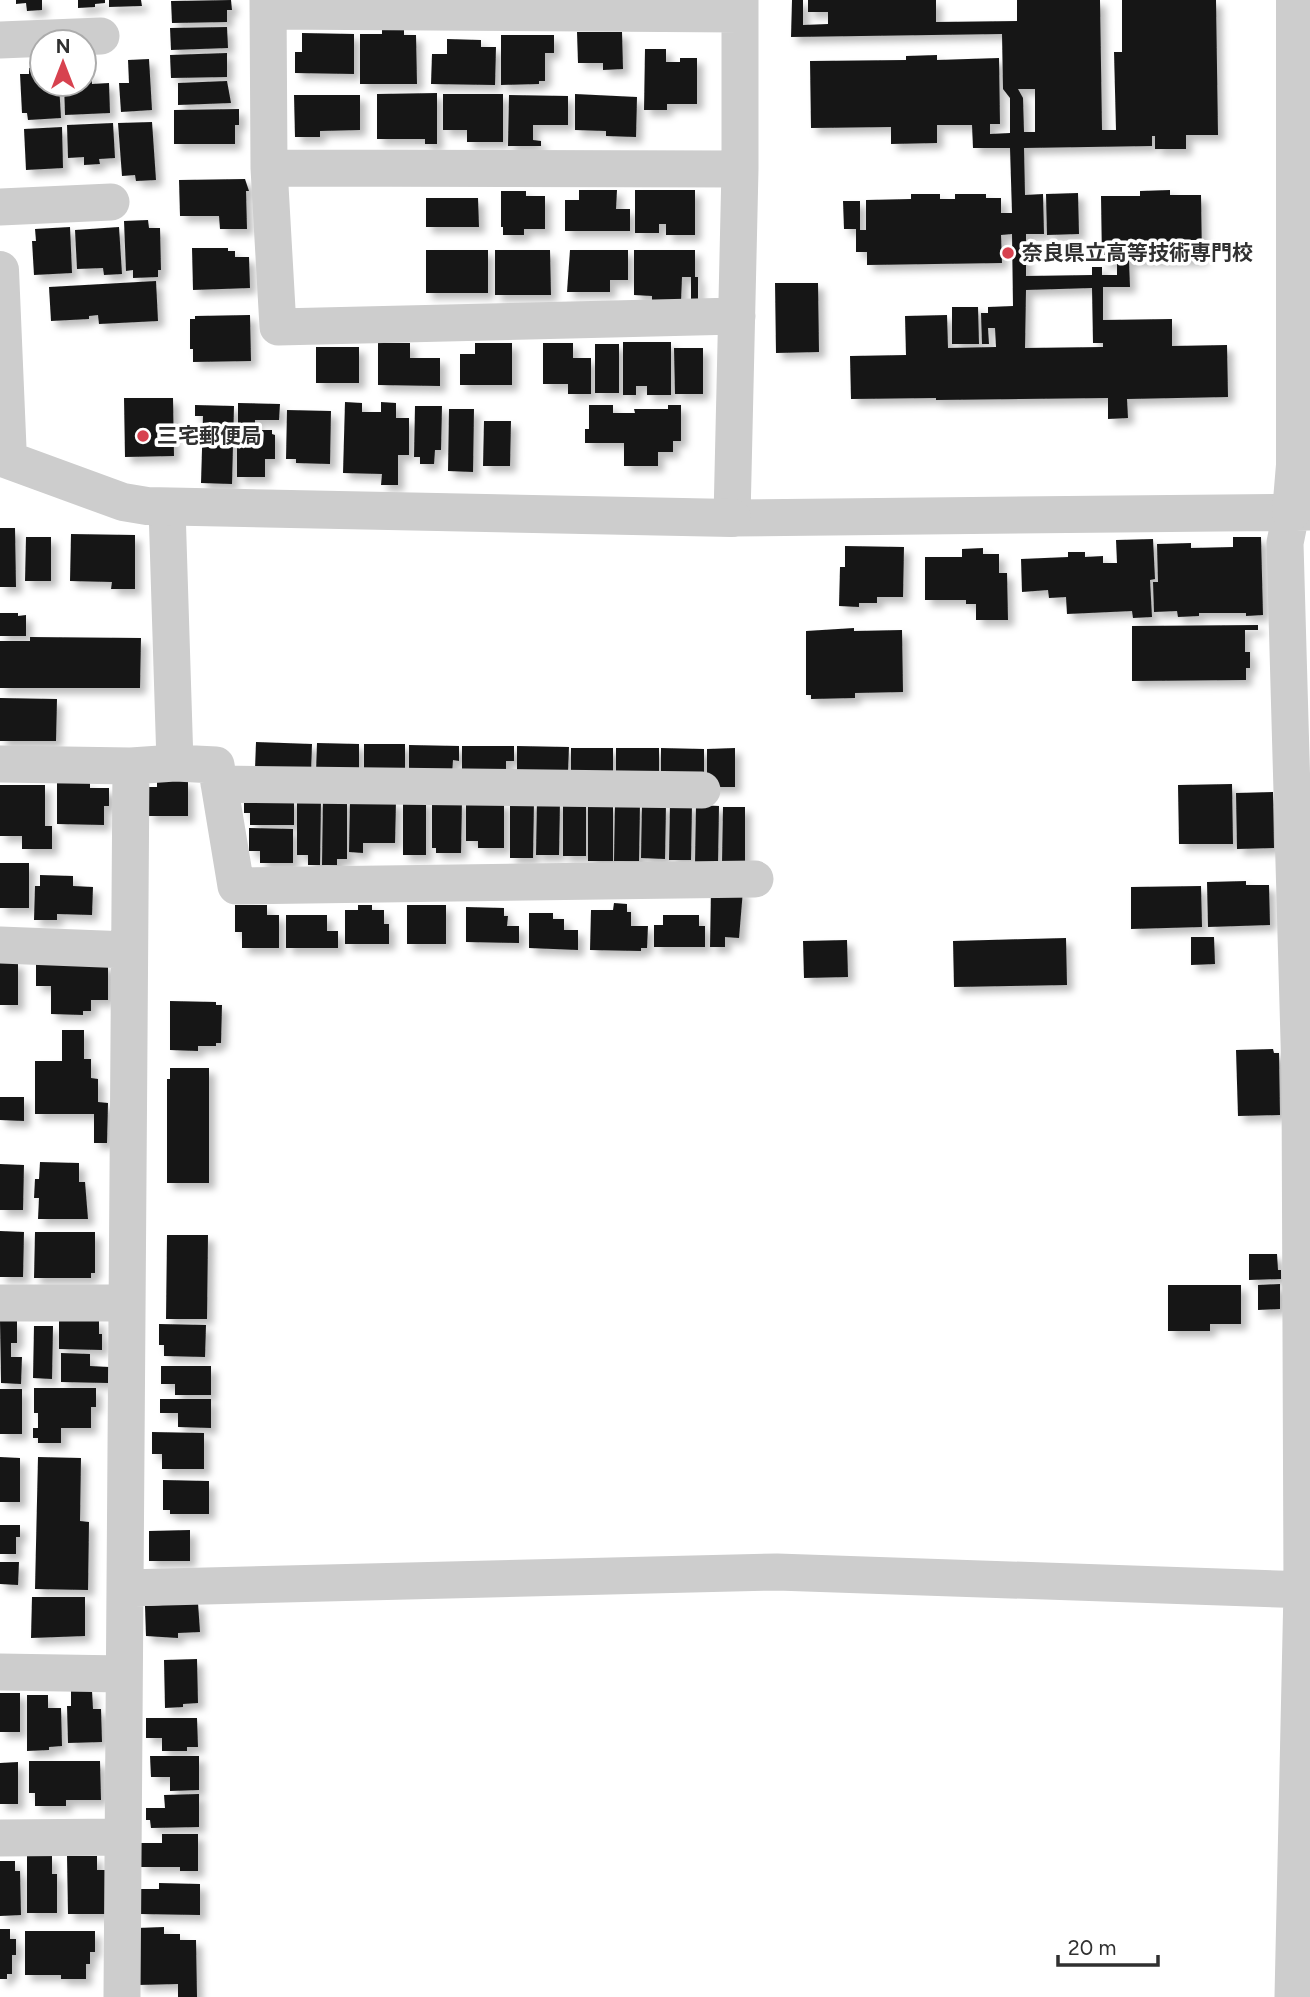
<svg xmlns="http://www.w3.org/2000/svg" width="1310" height="1997" font-family="Figtree,'Noto Sans JP',sans-serif">
  <style>
    .building { fill: #171717; fill-rule: evenodd; filter: url(#shadow) }
    .lines { fill: none; stroke-linecap: round; stroke-linejoin: round }
    .minor { stroke: #cdcdcd; stroke-width: 37 }
    .tertiary { stroke: #cdcdcd; stroke-width: 38 }
    .poi-dot { fill: #d7424f; stroke: #fff; stroke-width: 2.5 }
    .labels { text-anchor: middle; stroke-width: 7; stroke-linejoin: round; paint-order: stroke }
    .poi-label { font-size: 21px; font-weight: bold; fill: #303030; stroke: #fff; text-anchor: start }
  </style>
  <defs>
    <filter id="shadow"><feDropShadow dx="6" dy="6" stdDeviation="3.5" flood-color="#0004"/></filter>
  </defs>
  <rect width="100%" height="100%" fill="#fff"/>
  <path class="building" d="M16 0H42V10L27 11 26 3 16 4Z
    M78 0H105V3L95 4V7L78 8Z
    M109 0H141L142 6 109 7Z
    M231 0 232 10H227V22L172 23 171 1Z
    M792 0H803V25L828 24V12H808V0H936V22L1017 21V0H1100L1102 130H1116L1114 52H1122V0H1216L1218 135H1186V149H1155V136H1152V146L1024 148 1025 195 1043 194 1044 234H1026V276L1092 275V267H1102V275H1117V262H1102L1101 196H1140V191L1170 190V195H1201L1202 260 1129 261 1130 287H1103V320L1172 319V346L1227 345 1228 397 1127 399 1128 418 1108 419V398L936 400V398L851 399 850 356 906 355 905 316 947 315 948 348 996 347 995 328H988L989 344H982L981 313H988V307L1013 306 1012 234 1001 235 1002 263 867 265V252H856V229H844L843 201H860V230H866V200L911 199V194H940V199H955V194H986V198H1001V213H1012L1010 148H973L972 125H937V143L891 144V127L811 128 810 61 906 60V56L937 55V60L999 58 1000 124H990V134L1010 133V98L1003 89 1002 34 791 37ZM1018 89H1035V132H1024L1023 98ZM1092 288 1093 343H1103V347L1025 348 1026 290Z
    M227 27 228 48 171 50 170 28Z
    M382 30H404V35H416L417 84H360V34H382Z
    M577 32H622L623 69 603 70V63H578Z
    M302 33 354 34V74L295 73V52H302Z
    M501 35H554V53H545V81H539V84L501 85Z
    M447 39 481 40V47H496L495 85 431 84 432 54H447Z
    M645 49H666V62H680V58H697V104H667V110H644Z
    M227 53V77L171 78 170 55Z
    M149 59 152 110 121 112 119 83H129L128 60Z
    M42 67V84H59L61 118 28 120 27 113H22L20 74H29V68Z
    M91 73 92 84 109 83 110 113 65 115 64 84H84V74Z
    M227 81 231 103 178 105V83Z
    M437 93V144H425V139H377V94Z
    M443 94H503V142H467V130H443Z
    M575 94 637 97 636 137 606 136V131L575 130Z
    M294 95H360V130L320 131V137H295Z
    M509 95 568 96V125H533V140L541 141V146H508Z
    M239 109V125H235V144H174V110Z
    M152 122 156 180 136 181 135 175 122 176 118 123Z
    M113 123 115 158 99 159 100 164 84 165V157L68 158 67 125Z
    M62 127 63 168 26 170 24 129Z
    M245 179 249 191H246L247 229H220L219 216H180L179 180Z
    M579 190H617L616 209H630V231H565V200H579Z
    M635 190H695V235H666V224H659V233H635Z
    M501 191H526V196H545V229H524V235H503V227H501Z
    M1078 193 1079 234 1047 235 1046 194Z
    M426 198H478L479 227H426Z
    M148 220 149 228H160L161 270H158V277L133 278V270L126 271 124 221Z
    M70 227 72 273 34 275 32 241H36L35 229Z
    M119 227 122 274 104 275 103 268 77 269 75 230Z
    M192 248H228V251H235V257H249L250 288 193 290Z
    M426 250H488V293H426Z
    M495 250H550L551 295H495Z
    M570 250H628V280H610V292H567Z
    M634 250H695V277H698V301H691V277H682L681 301H652V296L634 295Z
    M156 281 158 321 99 324 98 315 89 316V319L51 321 49 287Z
    M775 283H818L819 352 776 353Z
    M952 307H978L979 344H952Z
    M250 315 251 361 193 362V349H190V319H195V316Z
    M623 342H671V395H647V386H636V395H623Z
    M378 343H410V358H440V386L378 385Z
    M475 343H512V385H460V354H475Z
    M543 343H573V358H591V394H568V384H543Z
    M595 344H619V393H595Z
    M316 347H359V383H316Z
    M674 348H703V394H675Z
    M124 398H173L174 456 125 457Z
    M345 402 362 403V412H381V402L396 403V418H409V455H398V485H381L382 474 343 473Z
    M238 403 280 404 279 420H255V435H238Z
    M195 405 234 406 232 484 201 483 203 416H195Z
    M589 405H613V413H635L634 409H668V405H681V441H673V452H658V466H624V443H585V429H589Z
    M415 406H442L441 450H435L434 464H420V457H414Z
    M449 409H474L473 472 448 471Z
    M287 410 331 411 330 464 296 463V459H286Z
    M484 421H511L510 466H483Z
    M257 430H272V434L275 435V459H265V477H237V437H257Z
    M0 528H15L16 587H0Z
    M71 534 135 535V589H111L112 582 70 581Z
    M26 537H51V581H25Z
    M1233 537H1261L1263 615 1246 616V613H1199V616L1178 617 1177 611 1154 612 1153 582H1158L1157 544 1191 543V548L1233 547Z
    M1153 539 1155 579 1150 580 1152 617 1133 618 1132 611 1067 614 1066 597 1049 598 1048 590 1022 592 1021 559 1068 557V552H1085V557L1103 556V563H1117L1116 540Z
    M845 546 904 547 903 597H877V603H859V607L839 606 840 567H845Z
    M983 548V554H999V573H1007L1008 620H976V604H966V600H925V557H962V549Z
    M0 613H18V616L26 615V636H0Z
    M1258 625V630H1245V652H1250V668H1246V680L1132 681V626Z
    M854 628V631L902 630 903 692 855 693V698L811 699V695H806V631Z
    M30 637 141 638 140 688H0V641H30Z
    M0 698 57 699 56 741H0Z
    M256 742 312 744 311 772 255 769Z
    M317 743 359 744V773L316 772Z
    M364 744H405V774L364 773Z
    M409 745 459 746V761L453 760 452 774H409Z
    M462 746H514V761H506V775L462 774Z
    M517 746 569 747 568 771 517 770Z
    M571 748H613V777H571Z
    M616 748H659V777H616Z
    M661 748 704 749V777H661Z
    M735 748V787H707V749Z
    M157 780 188 781V816H148V787H157Z
    M57 782 90 783V788H109V806H104V825L57 824Z
    M1232 784 1233 844H1179L1178 785Z
    M0 785H45V826H52V849H22V836H0Z
    M1273 792 1274 848 1237 849 1236 793Z
    M244 798H294V825H250V813H244Z
    M297 798H321L320 865H308V855H297Z
    M323 798H347V859H337V865H322Z
    M403 799 426 800V855H403Z
    M350 800 396 801 395 843H363V853L349 852Z
    M432 800H462L461 853H436V848H432Z
    M537 800 560 801 559 855H536Z
    M563 800H586V856H563Z
    M510 801H534L533 858H510Z
    M466 802H504V848H478V841H466Z
    M588 803H613V861H588Z
    M615 803H640L639 861H614Z
    M670 803 692 804 691 860H669Z
    M642 804H666L665 859 641 858Z
    M696 805 719 806 718 863H695Z
    M723 807H745V863H722Z
    M249 828 293 829V863H260V851H249Z
    M0 863H29V908H0Z
    M40 875 73 876V886L93 887 92 915 57 914V920H34L35 886H40Z
    M1246 881V885H1269L1270 925 1208 927 1207 882Z
    M1201 886 1202 927 1131 929V887Z
    M711 889 743 890 739 938 725 937V947H710Z
    M614 903 627 904V912H631V926H648L647 948H641V951L590 950 591 910H613Z
    M235 905H267V915H279V948H242V932H235Z
    M358 905H372V910H384V924H389V944H345V910H358Z
    M407 905H446V944H407Z
    M466 907 504 908V916H508L507 926H519V943L466 942Z
    M529 913H553V919H564V930H578V950L529 948Z
    M286 915H327V931H338V948H286Z
    M663 915H699V926H705V947H654V925H663Z
    M1191 937H1214L1215 964 1191 965Z
    M1066 938 1067 985 954 987 953 941Z
    M847 940 848 977 804 978 803 941Z
    M36 959 108 964V1000H91V1011H83V1015L51 1014V986H36Z
    M0 962H18V1005H0Z
    M170 1001 216 1002V1005H222L221 1043H216V1046H198V1051L170 1050Z
    M62 1030H84V1059H91V1078L98 1079V1102L108 1103 107 1143H94V1114H35V1061H62Z
    M1273 1049 1274 1053H1279L1280 1115 1238 1116 1236 1050Z
    M170 1068H209V1183H167V1079H170Z
    M0 1097H24V1121L0 1120Z
    M40 1162 79 1163V1182H85L88 1219H38L39 1198H34L35 1179H39Z
    M0 1164 24 1165 23 1210H0Z
    M0 1231 24 1232 23 1277H0Z
    M35 1232H95V1273H91V1278H34Z
    M167 1235H208L207 1319H166Z
    M1249 1254H1277L1278 1270H1281V1279L1249 1280Z
    M1280 1284V1309L1258 1310V1285Z
    M1168 1285H1241V1324H1210V1331H1168Z
    M59 1320H99V1334H102V1350L59 1349Z
    M0 1321H17V1343H11V1357H22L21 1384 1 1383Z
    M159 1324 206 1325 205 1357 164 1356V1345H159Z
    M34 1326H53L52 1379 33 1378Z
    M61 1353 90 1354V1366L109 1367 108 1383 61 1382Z
    M161 1366H211V1395H175V1384H161Z
    M34 1388H96V1407H91V1428H61V1443H38V1438H33V1428H38V1413H34Z
    M0 1389H22V1434H0Z
    M160 1399H211V1428L178 1427V1413H160Z
    M152 1432 204 1433V1469H162V1454H152Z
    M0 1457 20 1458V1502H0Z
    M38 1457 81 1458 80 1521 89 1522 88 1590 35 1589Z
    M163 1480 209 1481V1514H170V1510H163Z
    M0 1525H20V1537H16V1554H0Z
    M190 1530V1561H149V1531Z
    M0 1562H19L18 1585 0 1584Z
    M32 1597H85V1636L31 1638Z
    M198 1603 200 1632 178 1633V1638L146 1636 145 1606Z
    M197 1659 198 1703 183 1704V1707L165 1708 164 1660Z
    M71 1691H92L93 1709H101L102 1742 68 1743 67 1706H71Z
    M0 1693H20V1732H0Z
    M27 1695H48V1708H61L62 1746 49 1747V1750L27 1751Z
    M146 1718H197L198 1747H187V1751H162V1738H146Z
    M150 1756H199V1790L170 1791V1777H151Z
    M29 1761H100L101 1800H66V1806H35V1793H29Z
    M18 1762V1804H0V1763Z
    M199 1794V1827L151 1828 150 1820H146V1808H165L164 1795Z
    M162 1834H198V1871H180V1867H141V1843H162Z
    M27 1856H52V1874H57V1913H27Z
    M67 1856H97V1870H106V1914H68Z
    M0 1861H15V1871H20L21 1915 0 1916Z
    M159 1883 200 1884V1915L140 1914 141 1889H159Z
    M164 1927V1934H180V1940H196L197 1997H178V1984L138 1985 137 1928Z
    M0 1929H10V1939H16V1955H12V1974H7V1979H0Z
    M25 1931H95V1952H90V1964H86V1979H61V1975H25Z"/>
  <g class="lines">
    <path class="minor" d="M268 0 269 168 278 327 737 316
      M740 0V169L732 518 1310 512
      M268 11 740 14
      M0 40 101 36
      M269 168 740 169
      M0 207 111 202
      M1291 513 1285 543 1300 1076 1302 1590 1293 1997
      M175 763 216 765 236 886 755 879
      M0 764 131 766
      M219 784 702 790
      M0 945 128 950
      M0 1303H126
      M125 1588 777 1572 1310 1590
      M0 1672 124 1674
      M0 1838 123 1837
      M122 1997 131 766 175 763 167 508"/>
    <path class="tertiary" d="M0 270 8 460
      M0 457 123 502 147 506 732 518
      M1291 513 1295 465V0"/>
  </g>
  <g class="poi-dot">
    <circle cx="1008" cy="253" r="7"/>
    <circle cx="143" cy="436" r="7"/>
  </g>
  <g class="labels">
    <g class="poi-label">
      <text x="1022" y="260">奈良県立高等技術専門校</text>
      <text x="157" y="443">三宅郵便局</text>
    </g>
  </g>
  <g transform="translate(63 63)"><circle r="33" fill="#ffffff" stroke="#acacac" stroke-width="2"/>
  <path d="M0-5L12 26L0 18L-12 26Z" fill="#d7424f"/>
  <text y="-10" font-size="19" font-weight="bold" text-anchor="middle" fill="#303030">N</text>
  </g>
  <path d="M1058 1955v10h100v-10" fill="none" stroke="#303030" stroke-width="3.5"/>
  <text x="1068" y="1955" font-size="21" fill="#303030" stroke="#ffffff" stroke-width="5" paint-order="stroke">20 m</text>
</svg>
